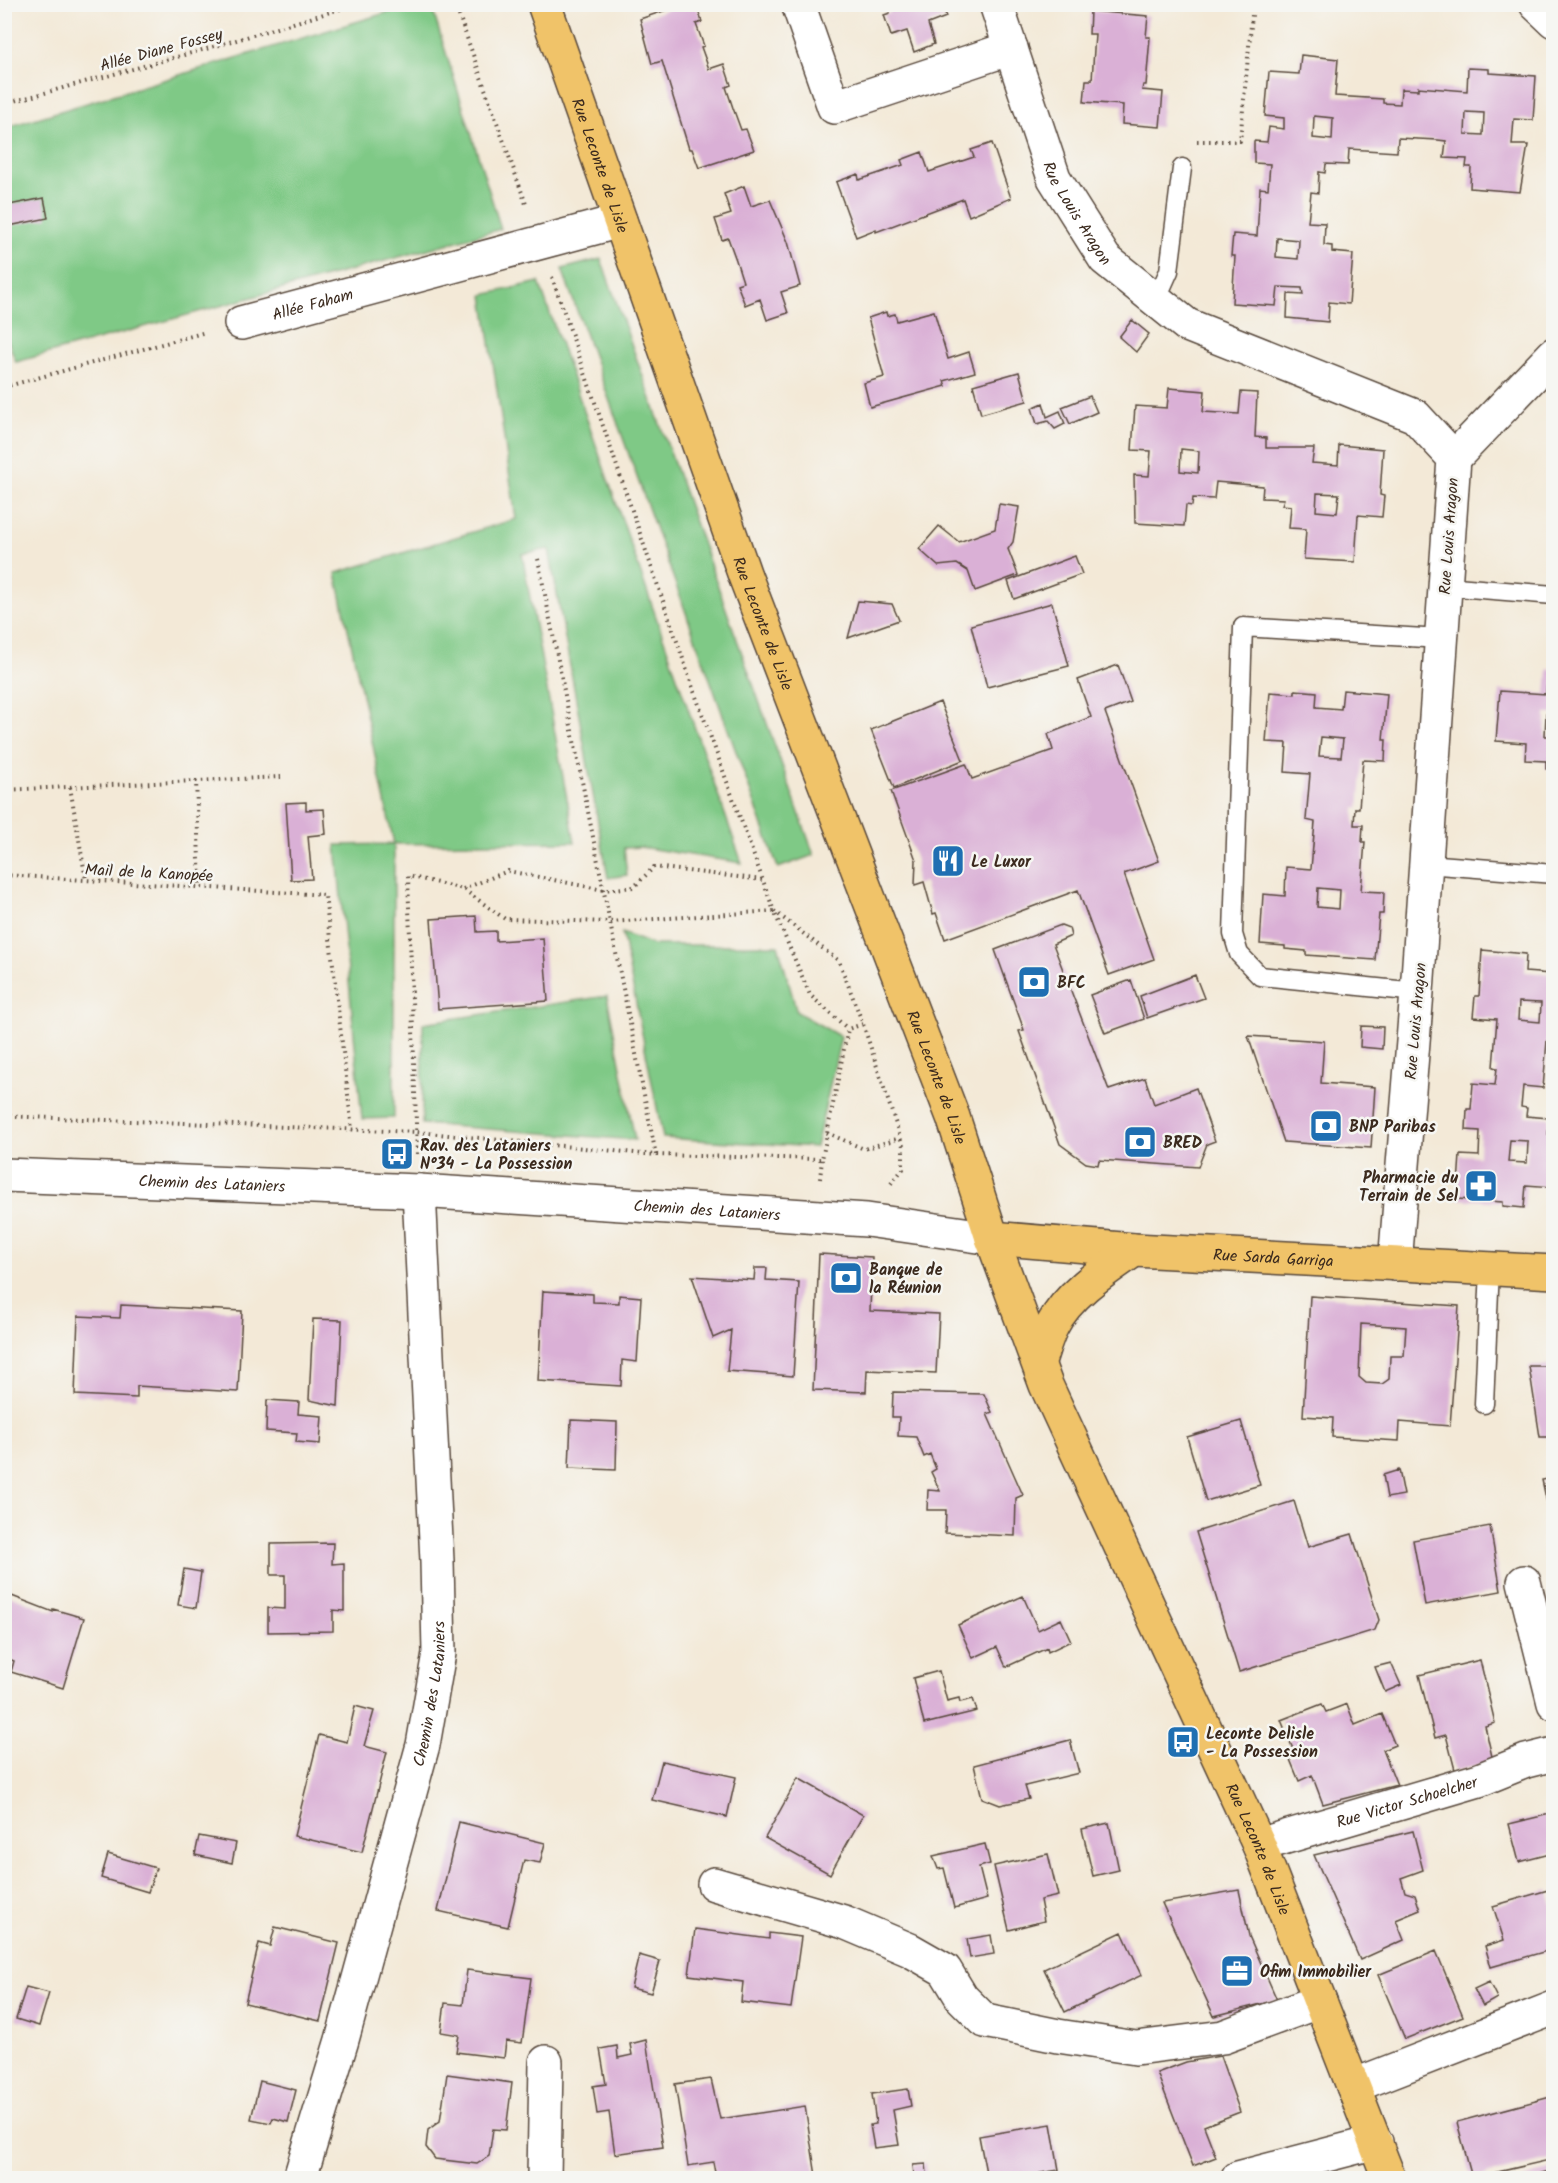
<svg xmlns="http://www.w3.org/2000/svg" width="1558" height="2183" font-family="Kalam,sans-serif">
  <style>
    .green { fill: #7fc986; stroke: #5d7a52; stroke-width: 1.5 }
    .building { fill: #dab0d6; fill-rule: evenodd }
    .lines { fill: none; stroke-linecap: round; stroke-linejoin: round }
    .service-casing { stroke: #57473a; stroke-width: 21 }
    .minor-casing { stroke: #57473a; stroke-width: 36 }
    .primary-casing { stroke: #57473a; stroke-width: 36 }
    .path { stroke: #57473a; stroke-width: 4; stroke-dasharray: 1.5 4.5; stroke-linecap: butt }
    .service { stroke: #fff; stroke-width: 18 }
    .minor { stroke: #fff; stroke-width: 33 }
    .primary { stroke: #f0c369; stroke-width: 33 }
    .labels { text-anchor: middle; stroke-width: 5; stroke-linejoin: round; paint-order: stroke }
    .street-label { font-size: 16px; fill: #3b2a1e; stroke: #f6f6f2 }
    .poi-label { font-size: 16px; font-weight: bold; fill: #3b2a1e; stroke: #f6f6f2; text-anchor: start }
  </style>
  <rect width="100%" height="100%" fill="#f6f6f2"/>
  <filter id="ink" filterUnits="userSpaceOnUse"><feTurbulence type="fractalNoise" baseFrequency=".0167" numOctaves="2"/><feDisplacementMap in="SourceGraphic" scale="12" xChannelSelector="R" yChannelSelector="G"/><feConvolveMatrix kernelMatrix="1 2 1 2 8 2 1 2 1" color-interpolation-filters="sRGB"/></filter>
  <filter id="wash" filterUnits="userSpaceOnUse"><feTurbulence type="fractalNoise" baseFrequency=".008" numOctaves="4" result="noise"/><feDisplacementMap in="SourceGraphic" scale="24" xChannelSelector="R" yChannelSelector="G"/><feGaussianBlur stdDeviation="1.35" result="paint"/><feColorMatrix in="noise" values="0 0 0 0 0 0 0 0 0 0 0 0 0 0 0 0 0 1.4 0 .05"/><feComposite in="paint" operator="in"/></filter>
  <g filter="url(#wash)">
    <rect width="100%" height="100%" fill="#f3e9d7"/>
    <path class="green" d="M412 5H431L501 229 16 362 4 330V128Z
      M601 259 814 855 778 868 562 269Z
      M539 282 742 863 640 847 624 848 627 875 608 878 549 549 522 554 575 842 394 844V1118L362 1119 336 845 394 844 336 573 516 519 483 295Z
      M622 933 653 945H778L797 1012 841 1037 816 1147 663 1138Z
      M607 996 635 1140 422 1124 423 1023Z"/>
    <g id="blocks">
      <path class="building" d="M684 4H696L702 22 696 24 704 46 701 47 709 69 724 64 731 85 726 87 733 108 741 130 746 129 754 150 699 168 692 149H689L662 61 652 64 640 19Z
        M887 4H942L946 17 928 24 934 44 914 52 907 31 891 36 884 15 890 13Z
        M1090 11 1148 16 1146 37H1150L1146 85H1143L1142 90 1163 92 1160 127 1122 124 1123 105 1084 102 1086 80H1092L1095 34H1089Z
        M1301 55 1338 59 1335 96 1383 99V103L1400 104 1401 89 1418 90V87L1467 91 1468 68 1489 69V73L1536 76 1533 120 1514 119 1512 145H1528L1520 192 1470 188 1471 167H1466L1467 159 1444 158 1446 141 1438 140 1398 138 1397 152 1349 149 1348 165 1326 164 1325 173 1319 172 1318 193 1311 192 1308 222 1325 223 1324 245 1332 246V252L1353 254 1349 304 1329 302 1328 322 1287 318 1288 294 1303 295 1302 288 1278 287 1276 306 1232 303 1235 256H1231L1233 234 1257 236 1260 188 1268 189 1270 164 1254 163V141L1267 142 1269 127 1284 129V118L1265 116 1269 72 1299 74ZM1466 112 1484 113 1483 135 1465 134ZM1314 116 1333 118 1332 140 1313 138ZM1277 238 1299 240 1298 259 1276 257Z
        M992 143 1011 198 969 216 963 199 876 232V229L856 237 836 182 858 174 859 180 903 165 901 160 922 152 929 172 974 157 971 150Z
        M744 186 751 206 770 200 788 242 800 286 781 292 788 313 767 320 760 299 745 305 737 284 743 282 736 260 728 238 722 240 715 219 731 214 724 194Z
        M44 198 48 218 4 227V206Z
        M934 311 948 359 969 352 975 372 944 381 946 386 870 407 864 383 884 377 868 318 886 312 887 316 895 314 897 321Z
        M1132 320 1149 334 1136 352 1119 337Z
        M1019 372 1027 401 981 414 973 385Z
        M1169 388 1205 391 1203 412 1239 414 1241 392 1257 393 1255 437 1266 438V448H1314L1312 463 1338 465 1339 445 1383 449 1380 495 1384 496 1382 517 1358 515 1355 562 1304 559 1306 529 1289 528 1291 506 1282 505 1284 499 1262 498 1263 486 1216 482 1214 499 1193 498 1192 506 1186 505 1184 526 1135 523 1134 475 1149 476 1151 451 1132 450 1135 406 1167 408ZM1181 449 1199 451 1198 473 1180 471ZM1317 493 1339 494 1337 513 1316 511Z
        M1090 396 1097 412 1070 424 1062 407Z
        M1043 403 1047 417 1060 411 1065 424 1055 429 1048 421 1037 424 1032 408Z
        M999 504 1019 507 1013 542 1008 549 1018 575 975 591 968 571 957 564 938 566 919 549 939 526 959 542 995 529Z
        M1075 556 1082 574 1014 599 1008 581Z
        M858 601 892 604 899 620 848 638Z
        M1052 603 1069 666 987 687 971 625Z
        M1118 665 1131 702 1105 712 1159 861 1124 874 1154 959 1109 975 1078 890 945 939 936 913 933 914 924 882 915 885 916 860 891 791 966 764 972 779 1053 750 1048 734 1091 717 1078 680Z
        M1548 669 1554 670V714H1546L1545 736H1554V769H1546V761L1525 760 1526 743 1496 741 1500 691 1546 694Z
        M1295 690 1317 692 1316 707 1341 709 1343 690 1387 694 1383 740H1386L1385 761 1363 760 1359 808H1355L1354 825H1363L1362 842H1365L1361 891 1384 892 1383 914H1379L1375 960 1306 955V951L1285 949V946L1260 944 1263 894 1285 896 1286 867 1311 869 1315 822 1306 820 1310 774 1285 772 1287 743 1266 742 1270 692 1295 694ZM1321 737 1343 739 1341 757 1319 756ZM1318 888 1340 890 1339 909 1317 907Z
        M940 702 963 760 894 788 871 730Z
        M1552 775H1554V790H1551Z
        M306 802V810L324 809 326 834 308 836 312 879 291 880 286 803Z
        M476 916 477 932 496 931V941L543 938 548 1001 438 1009 431 919Z
        M1061 925 1069 928 1071 936 1053 944 1109 1090 1145 1078 1154 1104 1196 1088 1215 1141 1207 1144 1198 1167 1099 1160 1098 1165 1086 1163 1060 1144 1019 1031 1024 1030 995 950Z
        M1482 950 1526 954 1525 972 1551 974V959H1554V1041H1547L1543 1088 1523 1086 1521 1107 1527 1108 1526 1116 1549 1118 1548 1135H1554V1187L1526 1185 1524 1208 1503 1206V1202L1457 1199 1460 1155 1479 1156 1480 1131 1466 1130 1467 1109H1471L1473 1083 1495 1085 1497 1068 1493 1067 1497 1019 1473 1017 1475 996H1479ZM1519 1002 1541 1003 1540 1022 1518 1020ZM1510 1140 1528 1141 1527 1163 1508 1162Z
        M1195 975 1204 998 1147 1018 1140 996Z
        M1131 980 1144 1019 1105 1033 1090 995Z
        M1361 1026 1383 1027 1382 1049 1360 1047Z
        M1248 1036 1324 1041 1321 1083 1375 1087 1371 1148 1284 1142Z
        M819 1254 872 1257 870 1311 939 1314 936 1373 867 1370 866 1392 813 1390Z
        M755 1268H767L766 1280 799 1282 793 1376 727 1371 731 1330 713 1338 692 1276 754 1280Z
        M543 1291 593 1294V1302L619 1303V1295L641 1297 637 1362 622 1360 621 1386 538 1381Z
        M1310 1296 1459 1306 1450 1426 1400 1422 1399 1441 1332 1437 1333 1418 1303 1416ZM1361 1324 1406 1327 1404 1356H1390L1389 1379 1382 1384 1366 1383 1359 1377Z
        M121 1305 242 1311 238 1392 137 1386V1398L75 1395 78 1316 120 1318Z
        M313 1319 342 1320 338 1406 309 1400Z
        M1529 1366H1554V1437H1540Z
        M893 1392 984 1394 992 1412 987 1414 1023 1495 1016 1498 1015 1536 945 1533 946 1510H927L928 1490 940 1491 931 1472 936 1469 930 1454 924 1457 916 1437 898 1436 899 1417H892Z
        M267 1400 299 1402 298 1414 322 1416 320 1444 296 1442 297 1433 266 1431Z
        M571 1420 617 1422 616 1470 569 1468Z
        M1241 1421 1260 1485 1206 1501 1187 1437Z
        M1399 1470 1404 1495 1387 1498 1383 1475Z
        M1554 1478V1530H1553L1542 1480Z
        M1294 1501 1308 1547 1352 1534 1379 1620 1375 1630 1239 1672 1196 1532Z
        M1490 1526 1501 1591 1425 1605 1413 1540Z
        M333 1543 332 1564 344 1563V1611L333 1610V1631L268 1632V1608L285 1609V1575H271V1544Z
        M184 1569 201 1572 196 1608 178 1605Z
        M4 1593 53 1612V1609L84 1618 63 1688 11 1672 14 1661 4 1657Z
        M1023 1596 1038 1630 1061 1619 1071 1641 1048 1652 1047 1648 1006 1667 997 1647 973 1658 958 1625Z
        M1480 1660 1495 1723 1485 1726 1493 1761 1455 1770 1446 1735 1435 1738 1419 1675Z
        M1391 1663 1401 1685 1385 1692 1375 1667Z
        M939 1671 947 1701 959 1698 960 1702 973 1699 977 1711 924 1724 913 1678Z
        M1322 1704 1326 1712 1347 1704 1355 1725 1382 1714 1395 1745 1383 1750 1397 1785 1323 1804 1312 1775 1299 1781 1289 1757 1295 1754 1281 1720Z
        M355 1706 374 1711 364 1746 387 1752 362 1852 294 1836 319 1735 347 1742Z
        M1070 1740 1079 1773 1025 1786 1029 1799 1000 1805 982 1798 974 1765Z
        M662 1761 736 1777 727 1817 652 1800Z
        M798 1778 863 1815 830 1874 765 1838Z
        M1554 1813V1853L1519 1862 1509 1824Z
        M459 1822 545 1843 540 1863 524 1860 508 1927 438 1911Z
        M1109 1823 1119 1870 1093 1876 1082 1829Z
        M1413 1831 1423 1870 1401 1878 1405 1892 1415 1895 1420 1910 1396 1920 1404 1940 1360 1960 1314 1855Z
        M199 1836 236 1843 232 1863 195 1855Z
        M985 1844 990 1864 979 1867 987 1899 954 1908 944 1868 938 1869 933 1856Z
        M108 1854 156 1868 148 1892 101 1878Z
        M1048 1854 1058 1896 1040 1900 1044 1921 1009 1930 994 1866Z
        M1239 1890 1249 1936 1277 2000 1214 2016 1162 1903Z
        M1548 1890 1554 1908V1949L1491 1967 1485 1946 1504 1940 1493 1906Z
        M275 1927 339 1943 320 2021 245 2003 259 1943 270 1946Z
        M695 1929 769 1939V1933L801 1937 791 2008 741 2002 743 1982 689 1975Z
        M1122 1932 1142 1975 1065 2012 1044 1969Z
        M991 1935 994 1954 970 1958 967 1939Z
        M1436 1951 1463 2016 1405 2039 1378 1975Z
        M639 1955 660 1961 651 1993 631 1988Z
        M467 1970 531 1978 522 2043 506 2041 504 2058 456 2052 459 2035 441 2032 445 2003 463 2005Z
        M1489 1982 1497 1998 1483 2006 1474 1989Z
        M26 1987 49 1993 39 2026 16 2019Z
        M646 2040 663 2147 615 2154 609 2112 597 2114 593 2086 606 2084 600 2049 617 2046 618 2058 632 2055 630 2044Z
        M1220 2056 1240 2112 1204 2126 1216 2157 1193 2166 1157 2073 1186 2062Z
        M447 2074 512 2083 506 2130 493 2129 489 2156 477 2164 435 2159 426 2147 428 2130 440 2121Z
        M711 2079 720 2119 805 2106 816 2176 716 2178 713 2162 688 2166 675 2084Z
        M260 2081 296 2090 288 2122 273 2118 271 2123 251 2119Z
        M908 2089 911 2106 893 2110 899 2145 874 2148 870 2125 876 2124 872 2094Z
        M1554 2096V2159L1472 2178 1457 2122Z
        M1051 2124 1059 2170 1040 2173 1041 2178H987L979 2136Z
        M926 2164 927 2174 914 2176 913 2165Z
        M1554 2170V2178H1521Z"/>
    </g>
  </g>
  <g filter="url(#ink)">
    <use href="#blocks" fill-opacity="0" stroke="#57473a" stroke-width="1.5"/>
    <g class="lines">
      <defs>
        <path id="service" d="M1156 300 1169 271 1182 168
          M1444 586 1554 595
          M1426 864 1554 874
          M1417 992 1260 976 1239 954 1233 934 1243 627 1441 639
          M1484 1404 1490 1268"/>
        <g id="minor">
          <path d="M798 4 834 107 1011 48"/>
          <path id="s1" d="M996 4 1054 178 1105 259 1187 325 1415 416 1454 458 1417 992 1395 1264"/>
          <path d="M1536 4 1554 21"/>
          <path id="s2" d="M241 323 620 221"/>
          <path d="M1454 458 1554 354"/>
          <path id="s3" d="M4 1175 419 1191 867 1220 992 1238"/>
          <path d="M1524 1582 1554 1703"/>
          <path id="s4" d="M1259 1845 1479 1780 1526 1761 1554 1754"/>
          <path d="M714 1884 844 1922 910 1950 945 1970 962 1998 985 2021 1058 2036 1136 2048 1223 2037 1320 2001"/>
          <path d="M1353 2086 1554 2008"/>
          <path id="s5" d="M300 2178 342 2040 423 1745 439 1653 437 1561 419 1191"/>
          <path d="M544 2178 546 2062"/>
          <path d="M1238 2178 1376 2142"/>
        </g>
        <g id="primary">
          <path id="s6" d="M544 4 745 576 953 1117 992 1238 1046 1385 1259 1845 1389 2178"/>
          <path id="s7" d="M992 1238 1134 1250 1554 1272"/>
          <path d="M1039 1361C1043 1350 1046 1337 1052 1326 1068 1294 1105 1270 1134 1250"/>
        </g>
      </defs>
      <use href="#service" class="service-casing"/>
      <use href="#minor" class="minor-casing"/>
      <use href="#primary" class="primary-casing"/>
      <path class="path" d="M455 4 527 207
        M4 104 206 49 357 4
        M1197 141H1240L1253 4
        M552 277 694 691 774 911 839 961 863 1024 903 1146V1169L889 1186
        M4 387 206 332
        M538 559 656 1155
        M196 780 200 887
        M70 787 86 880
        M4 790 281 777
        M4 875 325 895 352 1130
        M463 889 508 871 604 890 634 887 654 867 763 880
        M4 1116 417 1132 656 1155 822 1159 848 1029 863 1024
        M827 1133 864 1149 900 1138
        M417 1154 408 876 463 889 505 919 610 922 774 911 810 995 848 1029
        M820 1179 822 1159"/>
      <use href="#service" class="service"/>
      <use href="#minor" class="minor"/>
      <use href="#primary" class="primary"/>
    </g>
  </g>
  <defs>
    <symbol id="restaurant-square" viewBox="-11 -11 22 22"><rect x="-9" y="-9" width="18" height="18" rx="4" fill="#1f6fb2" stroke="#f6f6f2"/><path d="M-5-6h1v4h1v-4h1v4h1v-4h1v5L-1.5 .5V6h-2V.5L-5-1ZM5-6V6H3V1.5H1.5Q1.5-4 5-6Z" fill="#fff"/></symbol>
    <symbol id="bank-square" viewBox="-11 -11 22 22"><rect x="-9" y="-9" width="18" height="18" rx="4" fill="#1f6fb2" stroke="#f6f6f2"/><path d="M-6-4H6V4H-6ZM0-2.3a2.3 2.3 0 1 0 0 4.6a2.3 2.3 0 1 0 0-4.6Z" fill="#fff"/></symbol>
    <symbol id="bus-square" viewBox="-11 -11 22 22"><rect x="-9" y="-9" width="18" height="18" rx="4" fill="#1f6fb2" stroke="#f6f6f2"/><path d="M-5-6H5V4H4V6H2V4H-2V6H-4V4H-5ZM-3.5-4V0h7V-4ZM-3.5 1.2v1.5H-2V1.2ZM2 1.2v1.5H3.5V1.2Z" fill="#fff"/></symbol>
    <symbol id="pharmacy-square" viewBox="-11 -11 22 22"><rect x="-9" y="-9" width="18" height="18" rx="4" fill="#1f6fb2" stroke="#f6f6f2"/><path d="M-2-6h4v4h4v4h-4v4h-4v-4h-4v-4h4Z" fill="#fff"/></symbol>
    <symbol id="office-square" viewBox="-11 -11 22 22"><rect x="-9" y="-9" width="18" height="18" rx="4" fill="#1f6fb2" stroke="#f6f6f2"/><path d="M-6-3h4V-5.5h4V-3h4V5H-6ZM-1-4.5V-3h2v-1.5ZM-6 0V1H6V0Z" fill="#fff"/></symbol>
  </defs>
  <g fill-rule="evenodd">
    <use href="#restaurant-square" x="929" y="842" width="38" height="38"/>
    <use href="#bank-square" x="1015" y="963" width="38" height="38"/>
    <use href="#bank-square" x="1307" y="1107" width="38" height="38"/>
    <use href="#bank-square" x="1121" y="1123" width="38" height="38"/>
    <use href="#bus-square" x="378" y="1135" width="38" height="38"/>
    <use href="#pharmacy-square" x="1462" y="1167" width="38" height="38"/>
    <use href="#bank-square" x="827" y="1259" width="38" height="38"/>
    <use href="#bus-square" x="1164" y="1723" width="38" height="38"/>
    <use href="#office-square" x="1218" y="1952" width="38" height="38"/>
  </g>
  <g class="labels">
    <g class="street-label">
      <text transform="translate(161 49) rotate(-15)" y="6">Allée Diane Fossey</text>
      <text dy="6" stroke="none"><textPath href="#s6" startOffset="171">Rue Leconte de Lisle</textPath></text>
      <text dy="6" stroke="none"><textPath href="#s1" startOffset="225">Rue Louis Aragon</textPath></text>
      <text dy="6" stroke="none"><textPath href="#s2" startOffset="74">Allée Faham</textPath></text>
      <text transform="translate(1448 536) rotate(-86)" y="6">Rue Louis Aragon</text>
      <text dy="6" stroke="none"><textPath href="#s6" startOffset="657">Rue Leconte de Lisle</textPath></text>
      <text transform="translate(149 872) rotate(3)" y="6">Mail de la Kanopée</text>
      <text transform="translate(1415 1021) rotate(-85)" y="6">Rue Louis Aragon</text>
      <text dy="6" stroke="none"><textPath href="#s6" startOffset="1143">Rue Leconte de Lisle</textPath></text>
      <text dy="6" stroke="none"><textPath href="#s3" startOffset="208">Chemin des Lataniers</textPath></text>
      <text dy="6" stroke="none"><textPath href="#s3" startOffset="704">Chemin des Lataniers</textPath></text>
      <text dy="6" stroke="none"><textPath href="#s7" startOffset="282">Rue Sarda Garriga</textPath></text>
      <text dy="6" stroke="none"><textPath href="#s5" startOffset="502">Chemin des Lataniers</textPath></text>
      <text dy="6" stroke="none"><textPath href="#s4" startOffset="154">Rue Victor Schoelcher</textPath></text>
      <text dy="6" stroke="none"><textPath href="#s6" startOffset="1980">Rue Leconte de Lisle</textPath></text>
    </g>
    <g class="poi-label">
      <text x="971" y="867">Le Luxor</text>
      <text x="1057" y="988">BFC</text>
      <text x="1349" y="1132">BNP Paribas</text>
      <text x="1163" y="1148">BRED</text>
      <text x="420" y="1151">Rav. des Lataniers<tspan x="420" dy="18">N°34 - La Possession</tspan></text>
      <text x="1458" y="1183" text-anchor="end">Pharmacie du<tspan x="1458" dy="18">Terrain de Sel</tspan></text>
      <text x="869" y="1275">Banque de<tspan x="869" dy="18">la Réunion</tspan></text>
      <text x="1206" y="1739">Leconte Delisle<tspan x="1206" dy="18">- La Possession</tspan></text>
      <text x="1260" y="1977">Ofim Immobilier</text>
    </g>
  </g>
  <rect width="1558" height="2183" fill="none" stroke="#f6f6f2" stroke-width="24"/>
</svg>
